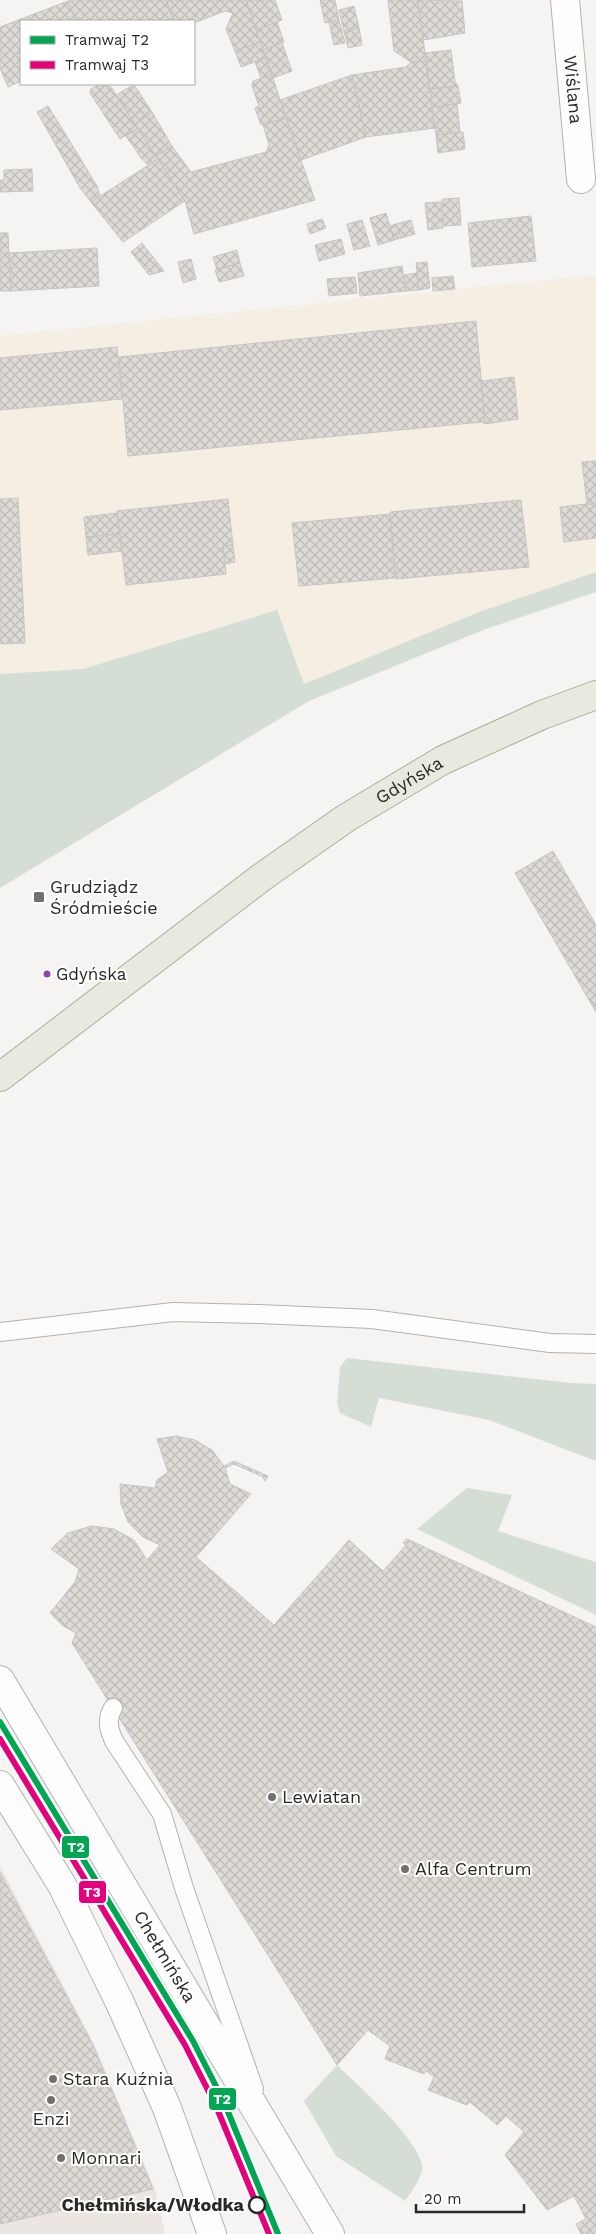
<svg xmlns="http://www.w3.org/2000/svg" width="596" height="2234" font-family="'Work Sans',sans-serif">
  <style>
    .built { fill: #ebe6e1 }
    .industrial { fill: #f5eee2 }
    .green { fill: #d5ded5 }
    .building { fill: url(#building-cross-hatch); stroke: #c6c5c4 }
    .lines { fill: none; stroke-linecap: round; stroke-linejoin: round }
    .service-casing { stroke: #b3b2b1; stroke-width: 20 }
    .minor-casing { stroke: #b3b2b1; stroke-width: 30 }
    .secondary-casing { stroke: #b3b2b1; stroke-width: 30 }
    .primary-casing { stroke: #aeac9c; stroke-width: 30 }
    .service { stroke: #fefdfd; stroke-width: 18 }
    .minor { stroke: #fefdfd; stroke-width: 28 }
    .secondary { stroke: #fefdfd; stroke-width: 28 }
    .primary { stroke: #e9e9df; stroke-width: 28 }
    .tram-1-casing { stroke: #fff; stroke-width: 10 }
    .tram-2-casing { stroke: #fff; stroke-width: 10 }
    .tram-1 { stroke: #00a651; stroke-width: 6 }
    .tram-2 { stroke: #e5007d; stroke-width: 6 }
    .poi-dot { fill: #71706f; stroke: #fff; stroke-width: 2 }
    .bus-dot { fill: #8e44ad; stroke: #fff; stroke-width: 2 }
    .stop-dot { fill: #fff; stroke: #2a2928; stroke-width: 2.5 }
    .labels { text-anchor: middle; stroke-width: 4; stroke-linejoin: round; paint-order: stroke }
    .bus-label { font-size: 17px; fill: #2a2928; stroke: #fff; text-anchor: start }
    .street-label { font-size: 18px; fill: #2a2928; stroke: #fff }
    .poi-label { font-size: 18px; fill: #2a2928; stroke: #fff; text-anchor: start }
    .stop-label { font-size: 18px; font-weight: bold; fill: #2a2928; stroke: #fff; text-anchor: end }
    .line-badge { stroke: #fff; stroke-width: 2 }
    .badge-label { font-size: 14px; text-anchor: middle; font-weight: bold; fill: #fff }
  </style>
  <defs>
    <pattern id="building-cross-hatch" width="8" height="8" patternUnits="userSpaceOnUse" patternTransform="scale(1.25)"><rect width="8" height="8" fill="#dedbd6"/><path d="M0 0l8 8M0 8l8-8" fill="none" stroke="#bfbcb8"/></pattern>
  </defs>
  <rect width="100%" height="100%" fill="#f5f4f2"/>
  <path class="built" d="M0 1866 94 2044 155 2189 165 2234H0Z"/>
  <path class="industrial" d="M596 275V572L479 612 304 685 277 610 83 669 0 674V336Z"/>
  <path class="green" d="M596 572V592L486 629 309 701 0 888V674L83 669 277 610 304 684 479 612Z
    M347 1358 571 1383 596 1384V1461L489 1420 379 1398 371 1427 340 1413 337 1403 340 1367Z
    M467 1488 512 1495 498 1531 596 1562V1615L417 1529Z
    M337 2065C356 2084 427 2145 422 2171 419 2182 411 2192 405 2201L336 2156 304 2101Z"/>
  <path class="building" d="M72 0H166L174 21H76L68 1Z
    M166 0H246L260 42 235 51 226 29 233 13 225 11 194 23V21H174Z
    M246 0H275L282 20 256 30Z
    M320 0H335L339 20 325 23Z
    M388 0H418L426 61 411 62 394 51Z
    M418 0 462 1 465 33 423 40Z
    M68 1 76 21H21V81L8 87 0 68V27Z
    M354 6 359 28 344 31 339 10Z
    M339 20 345 43 334 45 329 22Z
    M277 22 284 42 263 50 256 30Z
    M359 28 362 45 348 48 344 31Z
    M260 42 266 58 241 67 235 51Z
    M282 43 292 71 273 78 263 50Z
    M451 50 455 82 458 86 430 89 425 53Z
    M266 58 272 75 261 78 255 62Z
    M426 61 435 128 366 137 352 75 406 67 411 62Z
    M272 75 286 118 261 125 255 108 259 106 252 86 253 81Z
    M352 75 366 137 301 160 280 100Z
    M99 84H109L138 128 120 139 90 93 91 89Z
    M131 86H135L152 112 135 124 116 95Z
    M458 86 461 103 432 107 430 89Z
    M457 104 460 132 436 135 432 107Z
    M48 106 66 135 54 142 37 112Z
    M152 112 172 146 156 156 135 124Z
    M286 118 315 200 194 234 185 201 156 156 172 146 191 172 266 152 269 145 263 125Z
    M138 128 158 159 148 165 141 158 126 136Z
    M463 132 465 149 438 153 436 135Z
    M66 135 97 186 100 196 91 202 80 188 54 142Z
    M158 159 185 201 123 242 91 202Z
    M32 169 33 191 0 192V180H4V170Z
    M459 198 461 225 444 226 442 199Z
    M441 202 443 228 428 230 425 203Z
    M386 213 394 240 378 245 370 218Z
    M531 216 536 261 472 267 468 223Z
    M322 219 326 228 310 234 307 224Z
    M362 220 370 246 354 250 347 224Z
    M411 220 415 234 401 238 396 224Z
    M396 224 401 238 394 240 390 226Z
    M0 233H8L11 291H0Z
    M341 239 345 254 319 261 315 245Z
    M142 243 164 271 149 275 131 252Z
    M97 248 99 286 11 291 9 253Z
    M237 250 240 263 217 270 213 257Z
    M191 259 196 279 183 283 178 262Z
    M427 262 430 288 419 290 416 263Z
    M240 263 244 276 219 282 215 270Z
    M402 266 406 291 360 296 358 273Z
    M417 273 419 290 406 291 404 275Z
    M453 276 455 289 433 291 432 278Z
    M355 277 357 293 329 296 327 279Z
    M476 321 485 424 482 422 128 456 119 357Z
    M117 347 122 399 0 410V358Z
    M514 377 518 419 485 424 481 381Z
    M596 461V504H587L582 462Z
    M18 498 25 643 0 644V499Z
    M228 499 233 545 223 546 226 574 126 585 117 511Z
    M521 500 529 567 396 579 390 512Z
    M587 504H596V538L564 542 560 507Z
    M117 513 120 534 86 537 84 517Z
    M390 514 395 578 299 586 292 523Z
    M120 534 122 551 88 555 86 537Z
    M233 545 235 562 225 564 223 546Z
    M553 851 596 925V1012L515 873Z
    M176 1436 195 1440 212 1450 224 1466 234 1461 268 1476 265 1481 263 1477 234 1464 225 1468 230 1484 251 1494 196 1557 274 1625 349 1540 383 1571 406 1545 403 1543 407 1539 596 1627V2234H581L576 2224 586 2219 574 2196 547 2210 505 2155 524 2132 506 2116 497 2125 470 2102 467 2105 428 2090 434 2077 426 2071 424 2074 385 2059 390 2046 368 2030 337 2065 72 1643 76 1633 63 1626 50 1613 75 1582 79 1569 51 1549 68 1533 92 1526 114 1529 134 1540 147 1560 160 1545 143 1537 128 1522 121 1504 120 1484 155 1488 157 1480 168 1472 157 1439Z
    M0 1872 93 2045 153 2189 0 2224Z"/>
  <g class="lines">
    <defs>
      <path id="service" d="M0 1332 173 1312 259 1314 372 1319 550 1343 596 1344
        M113 1708C106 1719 109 1730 114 1741L162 1814 184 1888 254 2089"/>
      <g id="minor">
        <path id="s1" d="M565 0 581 179"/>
      </g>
      <g id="secondary">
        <path id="s2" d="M0 1680 330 2234"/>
        <path d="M0 1785 62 1885 120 2003 167 2108 212 2234"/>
      </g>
      <g id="primary">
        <path id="s3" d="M0 1077 262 877 346 818 443 760 542 715 596 695"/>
      </g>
    </defs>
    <use href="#service" class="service-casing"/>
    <use href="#minor" class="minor-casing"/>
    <use href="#secondary" class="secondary-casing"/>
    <use href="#primary" class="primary-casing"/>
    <use href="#service" class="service"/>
    <use href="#minor" class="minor"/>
    <use href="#secondary" class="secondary"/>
    <use href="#primary" class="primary"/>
    <defs>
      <path id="tram-1" d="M0 1722 193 2041 224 2102 278 2234"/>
      <path id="tram-2" d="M0 1739 185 2045 216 2106 269 2234"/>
    </defs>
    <use href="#tram-1" class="tram-1-casing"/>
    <use href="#tram-2" class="tram-2-casing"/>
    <use href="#tram-1" class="tram-1"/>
    <use href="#tram-2" class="tram-2"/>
  </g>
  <g class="poi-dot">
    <rect x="33" y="891" width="12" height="12" rx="2.5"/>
    <circle cx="272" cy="1797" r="5"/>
    <circle cx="405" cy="1869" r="5"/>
    <circle cx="53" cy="2079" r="5"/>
    <circle cx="51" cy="2100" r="5"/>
    <circle cx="61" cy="2158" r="5"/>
  </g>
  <circle class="bus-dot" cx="47" cy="974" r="4.5"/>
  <circle class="stop-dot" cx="257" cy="2205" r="8"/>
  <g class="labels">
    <g class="bus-label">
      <text x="56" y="980">Gdyńska</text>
    </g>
    <g class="street-label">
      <text dy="6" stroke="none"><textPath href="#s1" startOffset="90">Wiślana</textPath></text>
      <text dy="6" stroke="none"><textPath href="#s3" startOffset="506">Gdyńska</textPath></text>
      <text dy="6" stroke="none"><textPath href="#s2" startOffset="322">Chełmińska</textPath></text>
    </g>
    <g class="poi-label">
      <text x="50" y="893">Grudziądz<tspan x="50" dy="21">Śródmieście</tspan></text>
      <text x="282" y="1803">Lewiatan</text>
      <text x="415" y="1875">Alfa Centrum</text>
      <text x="63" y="2085">Stara Kuźnia</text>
      <text x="51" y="2125" text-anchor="middle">Enzi</text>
      <text x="71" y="2164">Monnari</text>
    </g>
    <g class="stop-label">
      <text x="244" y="2211">Chełmińska/Włodka</text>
    </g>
  </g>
  <g class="line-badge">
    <rect x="61" y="1835" width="29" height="24" rx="5" fill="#00a651"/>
    <rect x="78" y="1880" width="29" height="24" rx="5" fill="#e5007d"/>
    <rect x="208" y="2087" width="29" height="24" rx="5" fill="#00a651"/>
  </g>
  <g class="badge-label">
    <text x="76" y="1852">T2</text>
    <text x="92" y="1897">T3</text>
    <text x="222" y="2104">T2</text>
  </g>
  <rect x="20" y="20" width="175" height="65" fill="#ffffff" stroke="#aaa9a9"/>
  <rect x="30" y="36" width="25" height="8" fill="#00a651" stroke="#aaa9a9"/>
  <text x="65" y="45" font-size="15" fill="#2a2928">Tramwaj T2</text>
  <rect x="30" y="61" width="25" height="8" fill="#e5007d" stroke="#aaa9a9"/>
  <text x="65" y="70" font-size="15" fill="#2a2928">Tramwaj T3</text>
  <path d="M416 2204v8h108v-8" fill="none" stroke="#2a2928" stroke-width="2.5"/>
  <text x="424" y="2204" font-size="15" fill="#2a2928" stroke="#ffffff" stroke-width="4" paint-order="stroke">20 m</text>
</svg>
